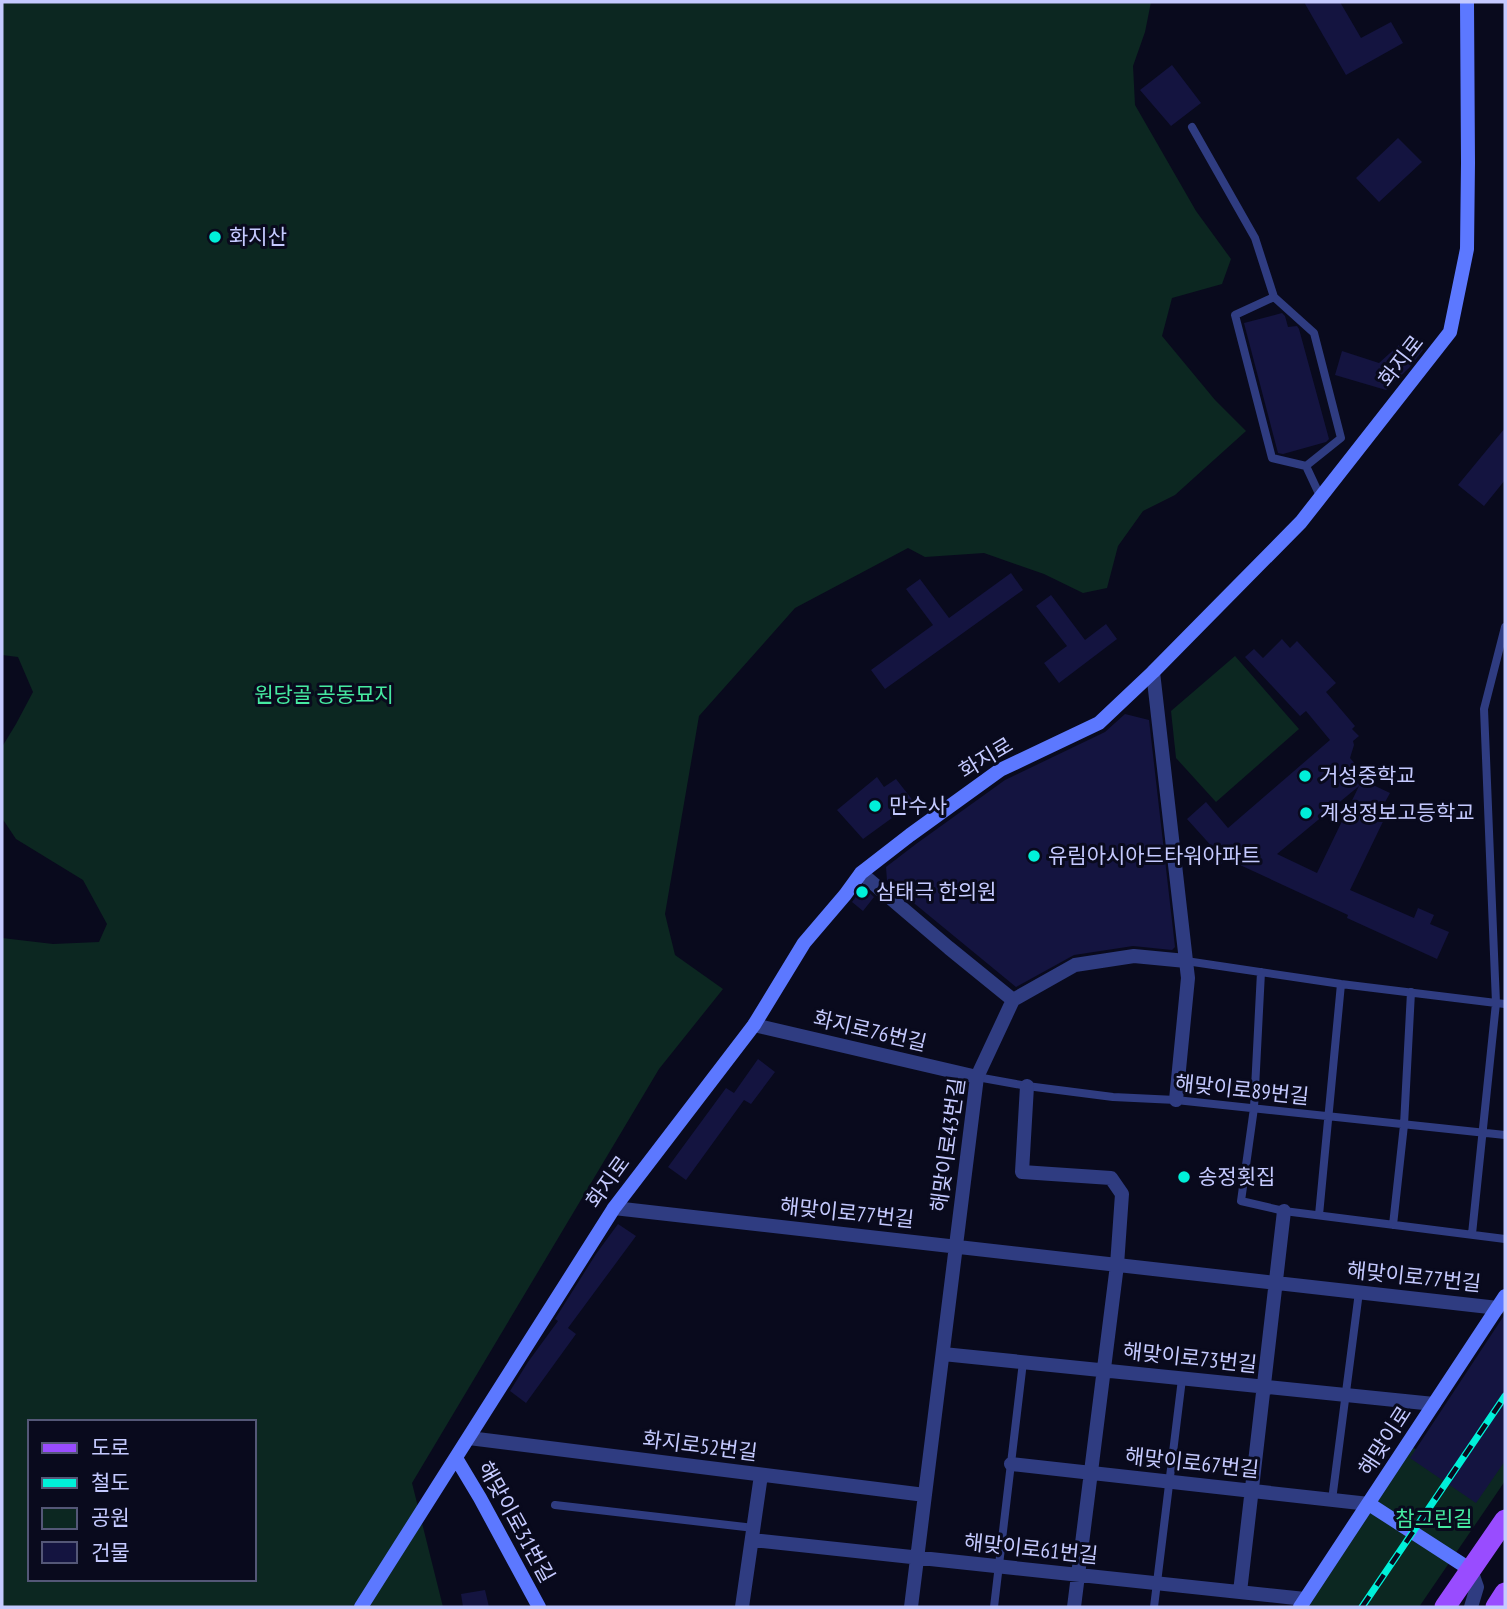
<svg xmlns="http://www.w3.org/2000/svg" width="1507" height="1609" font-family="'PT Sans Narrow','Noto Sans KR',sans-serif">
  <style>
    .green { fill: #0c2721; fill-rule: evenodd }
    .building { fill: #141440; fill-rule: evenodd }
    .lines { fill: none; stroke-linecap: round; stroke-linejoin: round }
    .lane { stroke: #2f3c81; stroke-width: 8 }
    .street { stroke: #2f3c81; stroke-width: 14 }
    .secondary { stroke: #5c78ff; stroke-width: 14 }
    .primary { stroke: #994cff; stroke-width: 21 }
    .rail-casing { stroke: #00f0d9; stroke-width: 7 }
    .rail { stroke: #090a1d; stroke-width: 4.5; stroke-dasharray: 13; stroke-linecap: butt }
    .poi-dot { fill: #00f0d9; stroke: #090a1d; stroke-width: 2.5 }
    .labels { text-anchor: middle; stroke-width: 6; stroke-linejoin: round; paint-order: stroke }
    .poi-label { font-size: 21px; fill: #c5caff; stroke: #090a1d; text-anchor: start }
    .street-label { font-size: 21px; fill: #c5caff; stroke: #090a1d }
    .park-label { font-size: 21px; fill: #46eaa1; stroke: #090a1d }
  </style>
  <rect width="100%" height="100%" fill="#090a1d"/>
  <path class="green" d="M2 2H1151L1145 32 1133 66 1135 105 1196 211 1231 259 1222 284 1172 298 1162 336 1215 400 1246 431 1175 495 1143 511 1118 546 1107 588 1083 593 1044 574 984 553 925 557 908 548 795 608 699 716 665 914 675 955 723 989 659 1069 412 1483 443 1607H2V938L53 944 99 942 107 924 83 880 16 839 2 818V747L16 724 33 692 18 657 2 655ZM30 1422H254V1579H30Z
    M1235 656 1299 729 1216 802 1176 758 1171 711Z
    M1505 1332V1481L1419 1607H1307L1408 1444 1428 1458 1421 1449Z"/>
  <path class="building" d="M1304 2H1340L1361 38 1391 22 1403 43 1346 75Z
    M1172 65 1201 103 1171 126 1140 90Z
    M1398 138 1422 162 1379 202 1356 178Z
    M1282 313 1285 316 1288 327 1297 326 1299 329 1329 439 1326 442 1283 454 1278 453 1244 323Z
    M1410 335 1423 350 1409 368 1386 390 1335 375 1342 351 1379 363Z
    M1505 428V480L1484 506 1458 485Z
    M1011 573 1023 590 885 689 871 670 933 625 906 589 920 579 949 618Z
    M1051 595 1085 640 1106 624 1117 639 1059 683 1044 663 1067 646 1036 606Z
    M1282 639 1290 648 1297 641 1336 683 1326 692 1355 726 1352 729 1359 736 1353 741 1354 745 1350 758 1373 785 1390 793 1384 804 1390 807 1350 890 1414 918 1418 908 1434 915 1430 924 1449 932 1437 959 1347 918 1348 915 1227 859 1217 867 1208 856 1215 850 1187 819 1206 802 1228 828 1330 740 1306 711 1300 716 1245 657 1254 649 1263 658ZM1359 786 1317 873 1277 854Z
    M1125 714 1149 720 1175 947 1172 950 1133 946 1074 955 1016 987 887 881 886 867 916 844 1005 780 1105 732Z
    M877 777 884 787 896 779 914 802 863 839 837 810Z
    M863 887 874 897 863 911 852 902Z
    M758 1059 775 1072 751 1104 744 1100 686 1180 668 1167 726 1088 734 1093Z
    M618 1224 636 1236 568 1328 576 1334 526 1403 510 1391 528 1362 558 1321 555 1319 596 1254Z
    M1505 1314V1461L1476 1503 1410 1458Z
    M485 1590 489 1607H463L461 1594Z"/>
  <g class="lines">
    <path class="lane" d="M1192 127 1255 238 1274 297
      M1306 466 1341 438 1314 333 1274 297 1235 315 1272 458 1306 466 1321 498
      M1505 627 1484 709 1496 1003 1505 1004
      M1186 961 1341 984 1496 1003 1472 1234
      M1261 972 1254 1108 1241 1201 1284 1211 1505 1239
      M977 1077 1027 1086 1113 1097 1176 1100 1505 1135
      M1319 1215 1341 984
      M1393 1225 1404 1125 1411 992
      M1332 1500 1359 1292
      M555 1505 754 1528
      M994 1607 1023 1362
      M1154 1607 1182 1379"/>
    <path class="street" d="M861 873 949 948 1013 1000
      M754 1025 977 1077
      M1027 1086 1022 1172 1111 1178 1122 1194 1117 1265 1074 1607
      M1176 1100 1188 978 1186 961
      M614 1208 1498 1308
      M943 1354 1434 1404
      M469 1438 925 1495
      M1011 1464 1369 1504
      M752 1540 1305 1599
      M1240 1592 1284 1211
      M742 1607 761 1475
      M911 1607 977 1077 1013 1000 1075 965 1134 956 1186 961 1153 672
      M1471 1607 1477 1587 1471 1570"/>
    <path class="secondary" d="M456 1458 480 1498 539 1607
      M1369 1504 1471 1570
      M361 1607 614 1208 754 1025 804 943 845 895 861 873 910 835 1000 770 1099 723 1153 672 1301 522 1450 332 1467 249 1468 163 1467 2
      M1300 1607 1505 1296"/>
    <path class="primary" d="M1445 1607 1505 1520
      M1496 1607 1505 1593"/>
    <defs>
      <path id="rail" d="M1362 1607 1505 1396"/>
    </defs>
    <use href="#rail" class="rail-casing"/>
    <use href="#rail" class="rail"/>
  </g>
  <g class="poi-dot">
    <circle cx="215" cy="237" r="7"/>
    <circle cx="1305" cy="776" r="7"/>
    <circle cx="875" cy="806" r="7"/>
    <circle cx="1306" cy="813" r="7"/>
    <circle cx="1034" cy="856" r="7"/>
    <circle cx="862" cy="892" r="7"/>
    <circle cx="1184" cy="1177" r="7"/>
  </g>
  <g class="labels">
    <g class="poi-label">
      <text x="229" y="244">화지산</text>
      <text x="1319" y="783">거성중학교</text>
      <text x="889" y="813">만수사</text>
      <text x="1320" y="820">계성정보고등학교</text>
      <text x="1048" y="863">유림아시아드타워아파트</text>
      <text x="876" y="899">삼태극 한의원</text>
      <text x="1198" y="1184">송정횟집</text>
    </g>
    <g class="street-label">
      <text transform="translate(1401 361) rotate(-52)" y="7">화지로</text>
      <text transform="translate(986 758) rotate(-31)" y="7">화지로</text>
      <text transform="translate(870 1031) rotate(13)" y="7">화지로76번길</text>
      <text transform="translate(1242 1090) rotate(6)" y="7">해맞이로89번길</text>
      <text transform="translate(948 1145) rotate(-82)" y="7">해맞이로43번길</text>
      <text transform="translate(608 1182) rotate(-54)" y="7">화지로</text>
      <text transform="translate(847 1213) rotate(6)" y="7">해맞이로77번길</text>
      <text transform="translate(1414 1277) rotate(6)" y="7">해맞이로77번길</text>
      <text transform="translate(1190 1358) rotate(6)" y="7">해맞이로73번길</text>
      <text transform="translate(1385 1441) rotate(-57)" y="7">해맞이로</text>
      <text transform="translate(700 1446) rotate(7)" y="7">화지로52번길</text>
      <text transform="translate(1192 1463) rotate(6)" y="7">해맞이로67번길</text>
      <text transform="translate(516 1522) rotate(61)" y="7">해맞이로31번길</text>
      <text transform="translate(1031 1549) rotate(6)" y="7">해맞이로61번길</text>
    </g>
    <g class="park-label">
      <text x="324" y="702">원당골 공동묘지</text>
      <text x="1434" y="1526">참그린길</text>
    </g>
  </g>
  <rect width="1507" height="1609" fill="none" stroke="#c5caff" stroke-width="7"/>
  <rect x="28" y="1420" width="228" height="161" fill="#090a1d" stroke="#545777" stroke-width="2"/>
  <rect x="42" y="1443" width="35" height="10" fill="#994cff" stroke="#545777" stroke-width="2"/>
  <text x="91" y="1455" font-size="21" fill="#c5caff">도로</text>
  <rect x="42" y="1478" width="35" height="10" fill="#00f0d9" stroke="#545777" stroke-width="2"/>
  <text x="91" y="1490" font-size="21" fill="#c5caff">철도</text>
  <rect x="42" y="1508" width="35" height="21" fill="#0c2721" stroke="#545777" stroke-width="2"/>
  <text x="91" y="1525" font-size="21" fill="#c5caff">공원</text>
  <rect x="42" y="1542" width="35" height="21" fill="#141440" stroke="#545777" stroke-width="2"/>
  <text x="91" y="1560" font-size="21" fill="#c5caff">건물</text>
</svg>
